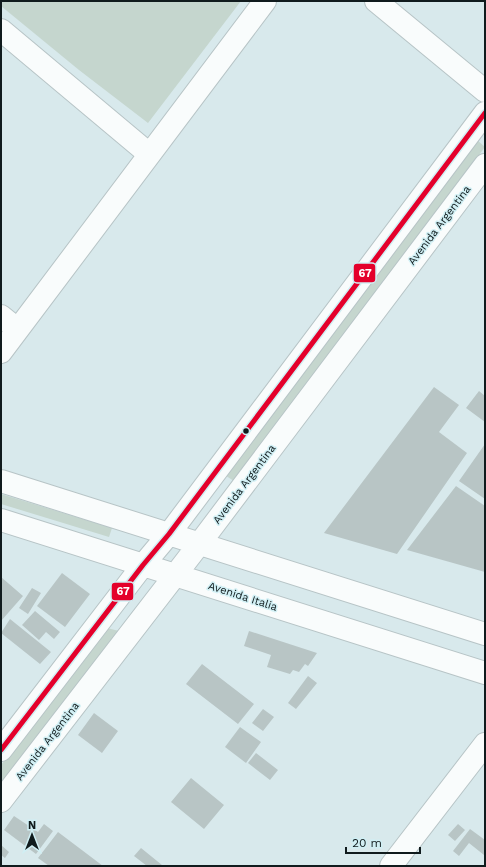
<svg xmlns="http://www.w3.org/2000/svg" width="486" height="867" font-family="'Work Sans',sans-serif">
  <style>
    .green { fill: #c5d6ce }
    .building { fill: #b8c5c5 }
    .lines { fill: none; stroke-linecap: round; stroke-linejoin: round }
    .minor-casing { stroke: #b7c4c6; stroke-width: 24 }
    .major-casing { stroke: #b7c4c6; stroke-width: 24 }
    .minor { stroke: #f9fcfc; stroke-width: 22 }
    .major { stroke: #f9fcfc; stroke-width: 22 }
    .bus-1-casing { stroke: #d0eff4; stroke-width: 8 }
    .bus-1 { stroke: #e4002b; stroke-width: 5 }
    .bus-dot { fill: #101b1d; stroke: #d0eff4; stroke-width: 1.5 }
    .labels { text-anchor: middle; stroke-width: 3; stroke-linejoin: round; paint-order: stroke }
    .street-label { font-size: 11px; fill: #101b1d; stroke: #d0eff4 }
    .line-badge { stroke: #d0eff4; stroke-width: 1.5 }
    .badge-label { font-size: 11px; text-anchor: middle; font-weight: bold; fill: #fff }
  </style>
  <rect width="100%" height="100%" fill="#d8e9ec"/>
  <path class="green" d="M1 1H241L148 123 79 70 1 6Z
    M477 140 485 147 234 481 223 474Z
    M1 494 112 528 109 537 1 504Z
    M107 628 119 631 1 784V765Z"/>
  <path class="building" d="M434 387 459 405 439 432 467 453 397 554 324 533Z
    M479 391 485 396V422L466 408Z
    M485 444V499L459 481Z
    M456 486 485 506V572L407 550Z
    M62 573 90 594 65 627 37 606Z
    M1 577 23 596 1 621Z
    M32 588 41 593 28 614 19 608Z
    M35 611 60 632 54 639 46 632 39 640 22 625Z
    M10 619 51 652 40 664 1 633Z
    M249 631 317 653 308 666 305 664 299 672 293 670 290 674 267 667 271 655 244 646Z
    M202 664 254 704 238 724 186 684Z
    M308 676 317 683 296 709 288 703Z
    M263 709 274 717 263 731 252 723Z
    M94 713 118 731 102 753 78 735Z
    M240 727 261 742 246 763 225 747Z
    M256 753 278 770 270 780 248 763Z
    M191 778 224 805 204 829 171 802Z
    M14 816 38 832 44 824 53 831 36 854 4 830Z
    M458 824 465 830 455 841 448 835Z
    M470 829 485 840 484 855 469 843 459 856 453 851Z
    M58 832 103 866H49L38 858Z
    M1 845 9 852 5 858 1 855Z
    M141 848 162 865 161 866H147L134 856Z"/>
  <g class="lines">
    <defs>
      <path id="minor" d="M376 1 485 91
        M1 30 149 154
        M1 316 17 329
        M1 352 265 1
        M391 866 485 744"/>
      <path id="major" d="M1 481 485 634
        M1 520 485 673
        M1 750 143 565 169 534 485 113
        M1 801 200 543 485 165"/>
    </defs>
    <use href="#minor" class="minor-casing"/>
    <use href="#major" class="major-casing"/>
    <use href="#minor" class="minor"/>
    <use href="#major" class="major"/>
    <defs>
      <path id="bus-1" d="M1 750 143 565 169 534 485 113"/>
    </defs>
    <use href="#bus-1" class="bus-1-casing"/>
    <use href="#bus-1" class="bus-1"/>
  </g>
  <circle class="bus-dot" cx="246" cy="431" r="3.5"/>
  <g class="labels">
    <g class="street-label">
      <text transform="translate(439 225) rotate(-53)" y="4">Avenida Argentina</text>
      <text transform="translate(244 484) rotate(-53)" y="4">Avenida Argentina</text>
      <text transform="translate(243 596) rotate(18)" y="4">Avenida Italia</text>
      <text transform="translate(47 741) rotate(-52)" y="4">Avenida Argentina</text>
    </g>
  </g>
  <g class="line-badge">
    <rect x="353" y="263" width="23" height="20" rx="4" fill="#e4002b"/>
    <rect x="111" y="582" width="23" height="19" rx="4" fill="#e4002b"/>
  </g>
  <g class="badge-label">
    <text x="365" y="277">67</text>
    <text x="123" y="595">67</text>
  </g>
  <rect width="486" height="867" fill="none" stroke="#101b1d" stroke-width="4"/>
  <g transform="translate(32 835)" stroke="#d0eff4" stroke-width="3" paint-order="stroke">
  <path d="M0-3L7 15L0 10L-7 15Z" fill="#101b1d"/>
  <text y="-6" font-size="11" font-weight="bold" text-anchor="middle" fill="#101b1d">N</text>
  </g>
  <path d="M346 847v6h74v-6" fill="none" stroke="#101b1d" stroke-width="2"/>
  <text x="352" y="847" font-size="12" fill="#101b1d" stroke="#d0eff4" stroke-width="3" paint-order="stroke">20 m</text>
</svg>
